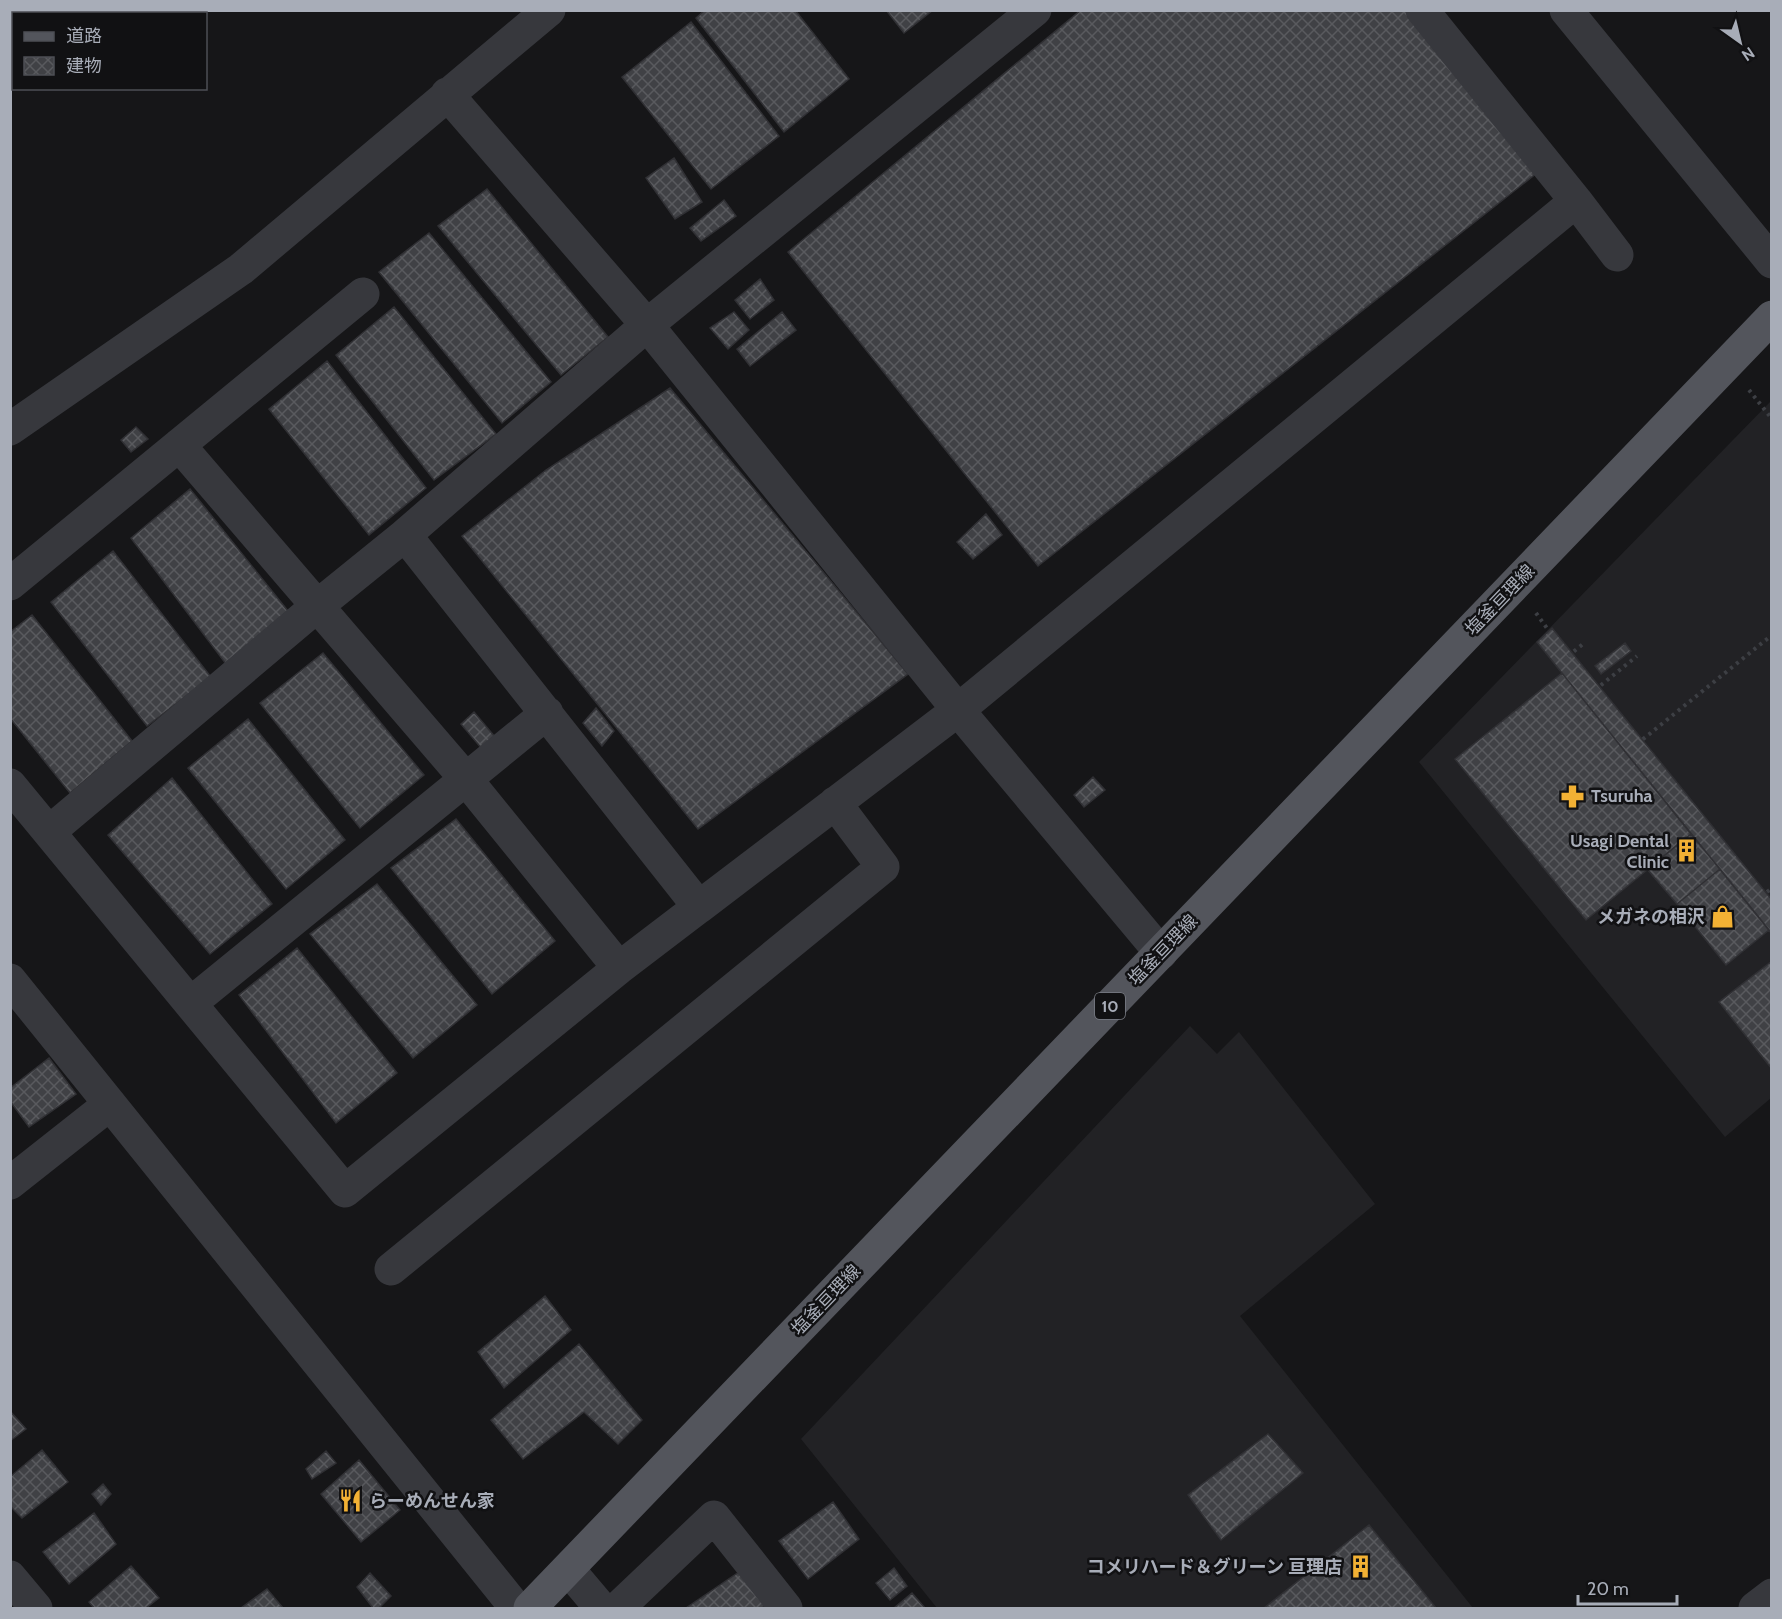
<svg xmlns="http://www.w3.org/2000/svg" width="1782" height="1619" font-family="Cabin,'Noto Sans JP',sans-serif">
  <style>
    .built { fill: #222225 }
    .building { fill: url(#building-cross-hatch); stroke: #303034; stroke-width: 1.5 }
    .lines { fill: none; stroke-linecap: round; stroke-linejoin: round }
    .path { stroke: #3d3f44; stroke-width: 4; stroke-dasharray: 3 4.5; stroke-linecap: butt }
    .minor { stroke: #37383d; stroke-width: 33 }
    .major { stroke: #53555c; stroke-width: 33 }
    .labels { text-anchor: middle; stroke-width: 5; stroke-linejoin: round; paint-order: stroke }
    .shield { fill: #111113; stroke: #7b7e86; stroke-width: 1.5 }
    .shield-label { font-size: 16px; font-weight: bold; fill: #a8adb8 }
    .street-label { font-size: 18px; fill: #a8adb8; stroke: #111113 }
    .poi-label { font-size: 18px; font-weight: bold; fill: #a8adb8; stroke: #111113; text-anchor: end }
  </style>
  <defs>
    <pattern id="building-cross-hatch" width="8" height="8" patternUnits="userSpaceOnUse" patternTransform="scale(1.5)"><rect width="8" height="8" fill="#404145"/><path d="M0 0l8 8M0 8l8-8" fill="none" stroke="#595a5e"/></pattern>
  </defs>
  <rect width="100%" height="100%" fill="#161618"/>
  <path class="built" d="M1771 401V1098L1725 1137 1419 762Z
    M1190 1026 1217 1054 1239 1032 1375 1204 1240 1316 1473 1608H937L801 1439Z"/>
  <path class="building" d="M705 10H795L849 79 784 132 696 18Z
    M886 10H933L904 33Z
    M1081 10H1407L1537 173 1038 566 788 252Z
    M691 22 779 136 711 189 622 77Z
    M674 158 702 202 675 219 646 178Z
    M487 189 608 337 561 375 438 226Z
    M724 200 736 216 701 241 690 228Z
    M429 233 551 382 502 423 379 272Z
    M760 279 774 300 750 319 735 300Z
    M394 307 496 434 434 480 336 355Z
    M734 312 749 330 728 349 710 328Z
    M782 312 796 330 750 366 737 349Z
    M327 361 426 488 369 535 269 409Z
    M670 388 908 674 698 829 462 536 546 470Z
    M136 427 148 439 131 452 121 440Z
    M190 489 288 611 226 664 131 538Z
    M986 514 1002 535 973 559 957 542Z
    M113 551 211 677 147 726 51 602Z
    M32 615 132 741 70 793 10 718V632Z
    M1552 628 1772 900V934L1537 642Z
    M1625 643 1631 651 1601 674 1595 666Z
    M323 653 424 775 360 828 260 703Z
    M1562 673 1691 834 1586 920 1455 759Z
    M596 708 614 731 602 746 583 723Z
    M474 712 495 737 482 749 461 724Z
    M248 719 345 840 286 889 188 768Z
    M1093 777 1105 790 1084 807 1074 795Z
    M172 778 272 904 210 954 108 835Z
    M456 819 555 941 492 994 391 868Z
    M1691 834 1720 869 1677 904 1647 869Z
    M1720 869 1769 930 1726 965 1677 904Z
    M377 884 477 1005 413 1058 310 934Z
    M297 948 397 1073 336 1123 239 995Z
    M1772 961V1069L1719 1002Z
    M49 1058 76 1094 29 1127 10 1101V1088Z
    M545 1296 571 1330 504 1388 478 1352Z
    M579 1344 642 1420 618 1444 584 1412 523 1459 491 1420Z
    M10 1411 26 1429 10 1441Z
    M1268 1434 1303 1473 1221 1540 1188 1495Z
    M42 1450 68 1482 22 1518 10 1506V1477Z
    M326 1451 336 1463 312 1479 306 1469Z
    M359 1460 400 1510 361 1542 321 1494Z
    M103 1484 111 1494 101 1505 92 1494Z
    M833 1502 859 1539 808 1579 779 1541Z
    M94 1513 116 1544 69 1584 43 1552Z
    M1369 1525 1436 1608H1264Z
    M131 1566 159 1598 146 1608H94L89 1602Z
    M894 1568 907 1586 890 1600 876 1583Z
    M742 1570 767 1605 762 1608H686Z
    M370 1573 391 1596 379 1608H373L357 1587Z
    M267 1589 283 1608H241Z
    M912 1593 925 1608H894Z"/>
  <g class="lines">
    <path class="path" d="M1749 390 1772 419
      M1536 613 1549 631
      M1568 656 1583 644
      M1595 690 1637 656
      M1637 744 1772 635
      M1767 892 1772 888"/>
    <path class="minor" d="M1035 10 647 325 405 535 699 907 958 710 1576 201 1422 10
      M1566 10 1772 262
      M447 94 647 325 958 710 1161 953
      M1576 201 1617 255
      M10 429 241 269 549 10
      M179 445 465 778 619 968
      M10 584 363 294
      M10 785 345 1191 619 968 699 907
      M49 832 316 607 405 535
      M10 980 516 1608
      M191 1003 547 713
      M10 1183 110 1104
      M391 1269 883 867 835 803
      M568 1569 601 1608
      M10 1577 36 1608
      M618 1608 714 1517 786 1608
      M1755 1608 1772 1595"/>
    <path class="major" d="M530 1608 1772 317"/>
  </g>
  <defs>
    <symbol id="pharmacy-bare" viewBox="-9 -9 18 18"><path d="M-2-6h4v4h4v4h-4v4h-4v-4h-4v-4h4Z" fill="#f2b134" stroke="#111113" stroke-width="2.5" paint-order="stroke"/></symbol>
    <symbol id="building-bare" viewBox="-9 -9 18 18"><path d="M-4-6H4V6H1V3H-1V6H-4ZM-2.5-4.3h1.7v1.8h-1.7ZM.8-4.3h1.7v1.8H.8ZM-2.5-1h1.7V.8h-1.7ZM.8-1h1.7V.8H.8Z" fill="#f2b134" stroke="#111113" stroke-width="2.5" paint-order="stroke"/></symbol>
    <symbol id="shop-bare" viewBox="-9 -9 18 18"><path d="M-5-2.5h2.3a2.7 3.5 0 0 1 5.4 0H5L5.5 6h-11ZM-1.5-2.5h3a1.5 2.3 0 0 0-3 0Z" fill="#f2b134" stroke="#111113" stroke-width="2.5" paint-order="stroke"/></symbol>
    <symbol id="restaurant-bare" viewBox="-9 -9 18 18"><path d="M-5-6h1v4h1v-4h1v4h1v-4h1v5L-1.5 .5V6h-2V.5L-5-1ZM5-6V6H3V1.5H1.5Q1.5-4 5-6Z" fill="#f2b134" stroke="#111113" stroke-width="2.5" paint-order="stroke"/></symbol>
  </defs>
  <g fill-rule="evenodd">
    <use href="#pharmacy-bare" x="1556" y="780" width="33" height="33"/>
    <use href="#building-bare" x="1670" y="834" width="33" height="33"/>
    <use href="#shop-bare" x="1706" y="900" width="33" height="33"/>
    <use href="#restaurant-bare" x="334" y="1484" width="33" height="33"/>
    <use href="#building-bare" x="1344" y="1550" width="33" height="33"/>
  </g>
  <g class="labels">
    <rect class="shield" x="1095" y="993" width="30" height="26" rx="4.5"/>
    <g class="shield-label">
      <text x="1110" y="1012">10</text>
    </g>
    <g class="street-label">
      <text transform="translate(1500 600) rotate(-46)" y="6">塩釜亘理線</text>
      <text transform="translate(1163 950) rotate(-46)" y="6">塩釜亘理線</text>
      <text transform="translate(826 1300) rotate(-46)" y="6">塩釜亘理線</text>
    </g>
    <g class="poi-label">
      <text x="1591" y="802" text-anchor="start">Tsuruha</text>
      <text x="1669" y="847">Usagi Dental<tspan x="1669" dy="21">Clinic</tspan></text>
      <text x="1705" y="923">メガネの相沢</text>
      <text x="369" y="1507" text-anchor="start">らーめんせん家</text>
      <text x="1342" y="1573">コメリハード＆グリーン 亘理店</text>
    </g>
  </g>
  <rect width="1782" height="1619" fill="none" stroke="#a8adb8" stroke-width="24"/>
  <rect x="12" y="12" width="195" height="78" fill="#111113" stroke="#4d4f55" stroke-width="1.5"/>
  <rect x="24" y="32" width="30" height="9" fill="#53555c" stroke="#4d4f55" stroke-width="1.5"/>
  <text x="66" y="42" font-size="18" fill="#a8adb8">道路</text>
  <rect x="24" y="57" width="30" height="18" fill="url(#building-cross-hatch)" stroke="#4d4f55" stroke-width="1.5"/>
  <text x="66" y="72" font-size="18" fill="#a8adb8">建物</text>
  <g transform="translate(1740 42) rotate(146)" stroke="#111113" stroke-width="4.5" paint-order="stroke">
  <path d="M0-4.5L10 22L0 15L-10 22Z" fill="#a8adb8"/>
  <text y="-9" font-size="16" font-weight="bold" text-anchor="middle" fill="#a8adb8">N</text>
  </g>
  <path d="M1578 1595v9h99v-9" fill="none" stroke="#a8adb8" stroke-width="3"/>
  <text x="1587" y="1595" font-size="18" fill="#a8adb8" stroke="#111113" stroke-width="4.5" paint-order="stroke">20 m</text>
</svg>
